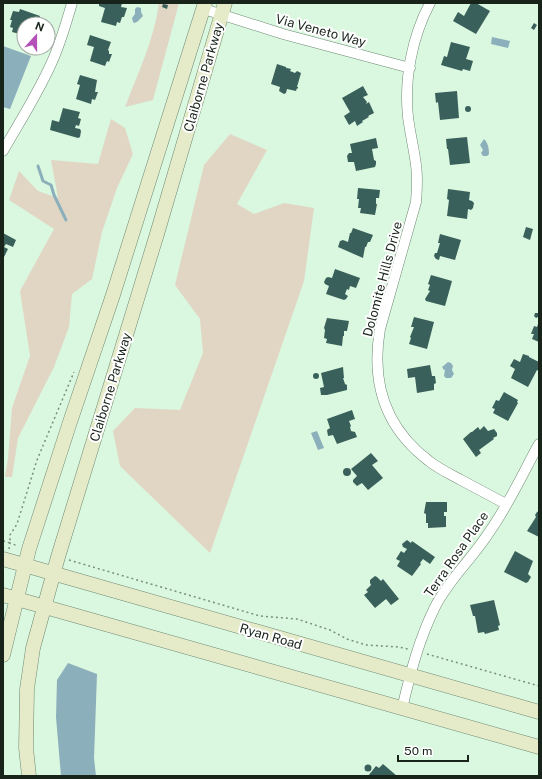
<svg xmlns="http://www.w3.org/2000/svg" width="542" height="779" font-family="'Public Sans',sans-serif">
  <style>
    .green { fill: #e1d6c4 }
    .water { fill: #8cafbc }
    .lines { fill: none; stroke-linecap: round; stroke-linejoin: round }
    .stream { stroke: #8cafbc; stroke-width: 3 }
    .building { fill: #3a605b }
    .street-casing { stroke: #6e8974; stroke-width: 11 }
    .secondary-casing { stroke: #6e8974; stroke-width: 15 }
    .path { stroke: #7b8f7f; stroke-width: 1.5; stroke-dasharray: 2 3; stroke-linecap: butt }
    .street { stroke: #fff; stroke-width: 10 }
    .secondary { stroke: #e5eac8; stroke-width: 14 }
    .labels { text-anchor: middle; stroke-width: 4; stroke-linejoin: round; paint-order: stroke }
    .street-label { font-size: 13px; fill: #18231a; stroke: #fff }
  </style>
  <rect width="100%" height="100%" fill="#daf7df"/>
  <path class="green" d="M159 3H179L153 100 125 107C138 73 154 40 159 3Z
    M111 119 125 128 133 154 117 188 102 232 92 279 72 294 69 327 54 367 18 438 12 477H5L8 459 12 408 30 356 20 291 54 229 9 200 19 171 38 191 58 198 51 160 98 164Z
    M230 134 267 150 237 204 254 214 284 203 314 208 304 281 210 553 120 466 113 431 135 408 180 410 203 353 200 319 175 285 204 165Z"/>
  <path class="water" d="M137 7 141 8V12L143 16 137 22 134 23 133 22 132 18 135 14V9Z
    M492 37 510 41 508 48 491 44Z
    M3 46 31 56 10 109 3 107Z
    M484 139C488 143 489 148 489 154L487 156H483L481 153 483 150 480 145Z
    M448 362 451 363 453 366 452 370 454 374 451 378H446L444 376 445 370H444L442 367Z
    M317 431 324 448 318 450 311 433Z
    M68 663 97 674 94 758 96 776H61L56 717 57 680Z"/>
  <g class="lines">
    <path class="stream" d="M38 166 43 181 51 185 54 195 66 220"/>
  </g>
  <path class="building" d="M99 3H122L121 7 127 8 124 17H122L120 23 117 22 116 26 101 22 105 8 99 6Z
    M471 3H476L490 11 476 34 453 21 458 12 464 16Z
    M163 4 168 5 167 9 162 7Z
    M20 9 40 16 38 24 31 23V24H24V35L12 32 13 28 10 27 12 20H10L13 11 19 12Z
    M534 23 537 25 534 30 531 28Z
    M90 35 111 42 108 50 109 51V54H112L109 62 107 61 105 66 90 61 94 47 87 45Z
    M451 42 470 47 466 59 473 61 470 71 463 69 462 71 441 65 444 56 447 57Z
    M277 64 286 67 287 69V68L291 69 290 71 295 73 297 71 301 73 297 87H298V89L297 88 296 91 287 89 286 93 284 94 279 91 280 87 271 84Z
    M80 75 97 80 95 92H98L95 100 92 99 91 104 76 99 80 85 77 84Z
    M363 86 368 95 363 97 367 102 366 104 369 102 374 113 368 116 369 117 362 121 363 122 357 126 355 121 349 125 344 116 350 112 342 98Z
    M457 91 459 118 440 120 438 102 436 103 435 93Z
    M465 109a3 3 0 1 1 6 0a3 3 0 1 1-6 0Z
    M63 108 80 112 78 118 81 119 79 126 76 125 75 128 80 129 81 131 80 137 78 138 50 130 52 120 59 122Z
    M467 137 470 163 450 165 448 149H447L446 139Z
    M376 138 378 148 372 149 374 160 376 161V164L375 167 356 171 354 162H348L347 156 349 153H352L350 144Z
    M358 188 380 190 379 198H376V204H377L375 215 360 213 361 208H358L359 199H357Z
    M448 189 470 192 469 200 472 201 474 203 473 208 471 210 468 209 467 219 447 216 449 200 447 199Z
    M526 227 533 229 530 240 523 237Z
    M353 228 373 235 370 242H368L366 247H365L363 258 338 247 340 241 343 240 348 242 350 233H351Z
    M3 233 16 240 13 247 6 244 4 247 8 249 4 257 3 256Z
    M440 234 461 240 455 260 440 256 439 260 436 259 434 256 435 253H437L440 243H438Z
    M335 269 360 278 356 288 350 286 349 290 347 289 345 294 348 296 346 299 344 300 326 294 329 286 325 284 324 282 326 278 328 277 332 278Z
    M431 275 452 281 445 306 426 301 425 299 430 291 428 290 430 285 428 284Z
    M535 313H538L539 315 538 317 536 318 534 316Z
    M414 317 434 322 427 349 409 344 411 338 410 337 414 327H411Z
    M327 318 349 321 347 331H344V336H343L342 346 326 343 327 339 324 338 325 330 324 328Z
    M539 321V342L532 339 534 334H531L534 326 537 327Z
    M523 354 529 356V357L539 362V371L537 370 528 387 511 378 515 369 510 366 514 359 520 362Z
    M430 365 432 376H435L436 383 434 384V390L417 393 415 377 408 378 407 369Z
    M343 367 344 378H343L345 384 347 385V390L327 395H321L320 388 324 387 321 373Z
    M313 376a3 3 0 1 1 6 0a3 3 0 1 1-6 0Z
    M504 392 518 400 517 402 518 403 508 421 493 413 495 409 492 408 496 400 499 401Z
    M352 410 355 419 349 421 351 426 350 427 351 431 355 432 357 437 337 444 333 435 328 436 327 430 330 428 327 419Z
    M484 426 488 431 494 429 497 433V436L493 438 494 439 479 450 481 453 476 457 463 439 471 432H472L478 427 480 430Z
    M371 453 378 461 372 465 383 478 368 490 362 483 357 486 353 482V480L357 476 351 469Z
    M343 472a4 4 0 1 1 8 0a4 4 0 1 1-8 0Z
    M426 502H447V512H444V516H446V527L428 528V523H426V514L424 513Z
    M539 511V537L527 531 536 517 535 515 537 512Z
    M407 540 411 543 412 541 435 557 430 564 423 559 420 563 421 564 412 576 397 566 400 561 396 559 401 551 404 553 407 549 403 547 402 544Z
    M515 551 533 561 528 574 531 577 528 582 526 583 504 572Z
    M375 576 377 577 381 581 383 579 399 599 391 605 386 599 375 608 364 595 368 592 366 590 371 585 370 583V580Z
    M494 600 500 625 498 626 499 630 485 634 484 632 478 633 475 616H473L470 605Z
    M383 764 397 776H368L376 766 379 768Z
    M364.5 768a3.5 3.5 0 1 1 7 0a3.5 3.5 0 1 1-7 0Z"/>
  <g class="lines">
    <defs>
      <path id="street" d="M430 3C412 37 404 79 408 117 410 133 414 149 416 165 418 178 417 190 416 202L380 329C371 382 385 428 429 461 439 469 450 474 461 480 476 488 491 496 506 504
        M204 9 283 34 410 68
        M3 151C19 123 37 95 51 64 60 45 66 24 72 3
        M402 709C410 674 419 639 435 607 449 579 473 558 490 531 509 504 523 473 539 444"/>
      <path id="secondary" d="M3 559 539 712
        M3 595 539 747
        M3 655 29 549 69 425 113 295 205 3
        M29 776 26 748 27 689 33 648 58 557 157 234 225 3"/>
    </defs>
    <use href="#street" class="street-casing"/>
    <use href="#secondary" class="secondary-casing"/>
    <path class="path" d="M3 541 10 543V535L17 524 37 460 74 372
      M9 549 10 543 18 546
      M69 560 260 616 297 619 330 630 347 639 366 645 399 647 408 649
      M427 654 539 686"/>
    <use href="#street" class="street"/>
    <use href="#secondary" class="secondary"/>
  </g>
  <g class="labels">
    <g class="street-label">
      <text transform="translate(321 30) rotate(15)" y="5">Via Veneto Way</text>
      <text transform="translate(203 77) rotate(-74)" y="5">Claiborne Parkway</text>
      <text transform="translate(382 279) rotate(-75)" y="5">Dolomite Hills Drive</text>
      <text transform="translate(110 387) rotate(-73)" y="5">Claiborne Parkway</text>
      <text transform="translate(456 554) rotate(-55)" y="5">Terra Rosa Place</text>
      <text transform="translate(271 636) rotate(16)" y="5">Ryan Road</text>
    </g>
  </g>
  <rect width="542" height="779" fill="none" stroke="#18231a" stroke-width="8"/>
  <g transform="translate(36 36) rotate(21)"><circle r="19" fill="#ffffff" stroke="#a3a7a3"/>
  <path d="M0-3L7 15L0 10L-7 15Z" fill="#b351b8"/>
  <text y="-6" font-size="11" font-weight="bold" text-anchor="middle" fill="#18231a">N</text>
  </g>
  <path d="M398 755v6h70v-6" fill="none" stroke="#18231a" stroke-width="2"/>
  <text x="404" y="755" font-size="12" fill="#18231a" stroke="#ffffff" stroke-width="3" paint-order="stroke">50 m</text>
</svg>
